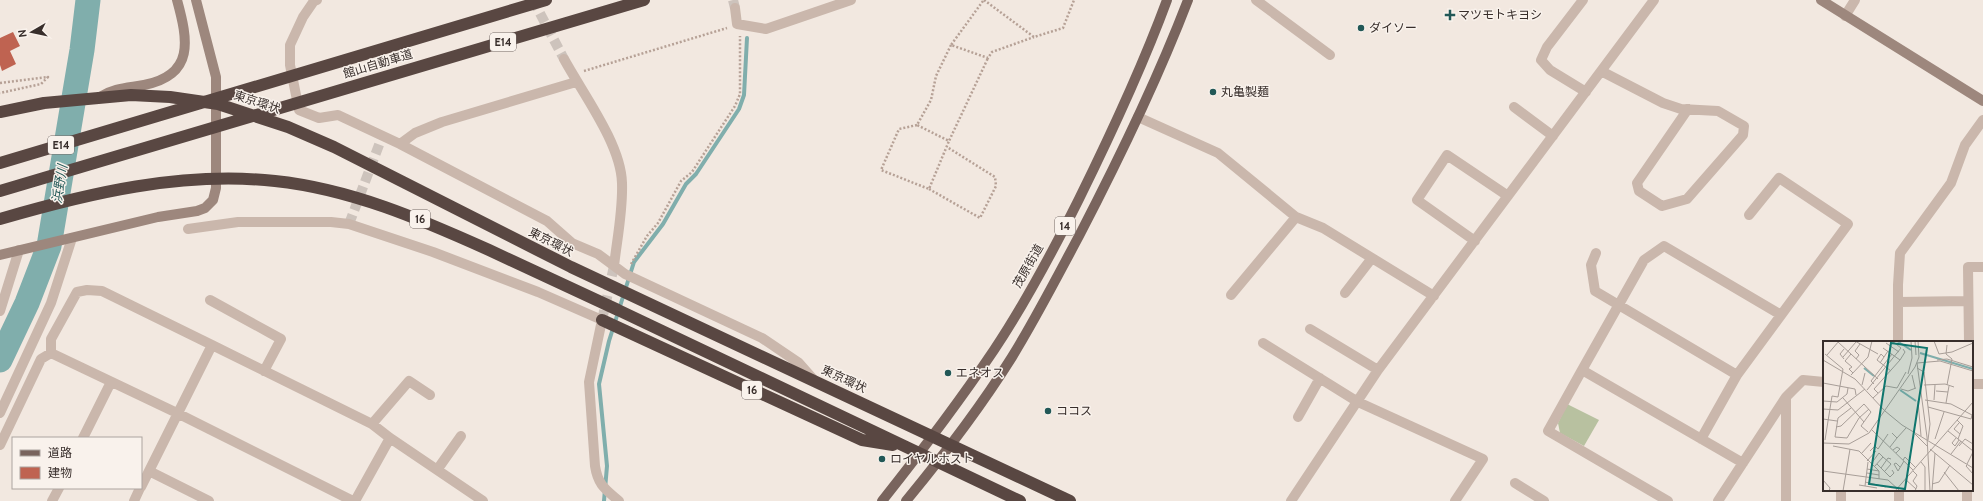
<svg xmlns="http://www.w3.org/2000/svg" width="1983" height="501" font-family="Cabin,'Noto Sans JP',sans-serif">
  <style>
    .green { fill: #b8c1a0 }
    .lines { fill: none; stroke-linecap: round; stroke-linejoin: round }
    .stream { stroke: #80aeac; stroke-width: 4 }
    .river { stroke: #80aeac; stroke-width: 25 }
    .building { fill: #bf6351 }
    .street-tunnel { stroke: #cdc3bc; stroke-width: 10; stroke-dasharray: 10 5; stroke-linecap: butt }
    .secondary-tunnel { stroke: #cdc3bc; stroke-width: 10; stroke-dasharray: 10 5; stroke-linecap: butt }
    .path { stroke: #b6a196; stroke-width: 2.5; stroke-dasharray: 2 2; stroke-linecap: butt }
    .street { stroke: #cab7ac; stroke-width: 10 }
    .secondary { stroke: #9d877d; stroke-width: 10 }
    .primary { stroke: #79645d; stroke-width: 10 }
    .highway { stroke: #594742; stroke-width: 12 }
    .poi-dot { fill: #225857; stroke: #f9f2ec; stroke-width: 1.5 }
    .labels { text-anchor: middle; stroke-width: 3; stroke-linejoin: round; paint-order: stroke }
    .shield { fill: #f9f2ec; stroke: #726965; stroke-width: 1 }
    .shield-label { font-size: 11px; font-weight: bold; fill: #382e2b }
    .poi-label { font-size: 12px; fill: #382e2b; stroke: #f9f2ec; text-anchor: start }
    .street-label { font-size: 12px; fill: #382e2b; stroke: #f9f2ec }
    .water-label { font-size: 13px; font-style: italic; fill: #225857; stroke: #f9f2ec }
    .inset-river { fill: none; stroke: #80aeac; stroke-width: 2 }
    .inset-road { fill: none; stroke: #a89e98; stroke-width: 1 }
    .view { fill: #0f766e; fill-opacity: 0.15; stroke: #0f766e; stroke-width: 2 }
    .inset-edge { fill: none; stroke: #382e2b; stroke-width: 2 }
  </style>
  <rect width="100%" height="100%" fill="#f2e8e0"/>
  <path class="green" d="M1567 404 1599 420 1584 446 1560 433 1558 423Z"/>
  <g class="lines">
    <path class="stream" d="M604 501 607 466 599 384 609 341 634 262 663 224 686 184 696 174 739 109 744 95 747 38"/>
    <path class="river" d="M0 360 27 303 49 246 82 50 88 0"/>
  </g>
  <path class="building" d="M13 32 20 46 10 51 16 64 2 71 0 65V38Z"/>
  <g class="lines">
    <path class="street-tunnel" d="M533 0 564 59
      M733 0 735 8
      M349 224 382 137"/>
    <path class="secondary-tunnel" d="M602 320 614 266"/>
    <path class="path" d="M984 0 1034 37 1063 28 1074 0
      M983 1 951 45 988 58 992 52 1034 37
      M951 45 936 76 931 100 917 125 949 141 988 58
      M584 71 727 28
      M0 83 48 77 41 84 0 93
      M917 125 899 129 881 170 929 189 949 141
      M929 189 980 218 996 186 995 177 947 147
      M631 264 647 236 658 223 681 181 692 172 735 106 740 94V36"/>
    <path class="street" d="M317 0 314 1 303 17 290 45V65L299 110 319 118 338 115 400 144 547 221 572 243 598 254 625 274 762 338 799 363 814 380
      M1256 0 1330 55
      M1583 0 1547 47 1541 60 1550 70 1586 92
      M735 8 737 24 766 29 851 0
      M1845 16 1855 0
      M564 59C583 94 621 144 622 183 623 211 617 239 614 266
      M1601 71 1663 103 1681 109 1718 111 1744 126 1743 135 1687 199 1662 206 1639 191 1637 183 1688 109
      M1514 107 1553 136
      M1138 117 1218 153 1296 217
      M400 144 415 133 442 122 576 82
      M188 229 238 222H331L349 224 433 252 538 292 602 320 589 382 595 466C598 485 605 489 619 501
      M1475 241 1417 200 1447 155 1508 196
      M1596 253 1591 265 1595 291 1737 375
      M1345 293 1372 258
      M1231 295 1296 217 1323 228 1434 296
      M210 300 281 339 264 371
      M1898 302 1968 301
      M0 311 19 250
      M1310 329 1378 370
      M1898 342V285L1900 253 1951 183 1965 145 1983 120
      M1969 342 1968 267H1983
      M1263 343 1358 402 1483 459 1455 501
      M51 353V339L77 292 87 290 102 291 212 345
      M1582 370 1644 260 1664 246 1781 315
      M1972 384H1983
      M0 413 51 303 72 238
      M1298 417 1320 378
      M372 424 409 381 430 395
      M83 438 111 382
      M1701 439 1737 375 1848 224 1779 178 1749 215
      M0 445 41 359 51 353 177 413 353 501
      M437 470 461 436
      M149 471 209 501
      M1515 483 1544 501
      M141 487 212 345 372 424 390 438 483 501
      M1841 490V501
      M1899 490V501
      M52 501 59 488
      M134 501 140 488
      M355 501 390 438
      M1291 501 1378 370 1654 0
      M1668 501 1548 431 1582 370 1743 463
      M1718 501 1786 397 1803 380 1824 382
      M1786 501V397
      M1967 501V490"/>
    <path class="secondary" d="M1821 0 1983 101
      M100 97C114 88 128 88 144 85 195 75 188 40 177 0
      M0 255 158 217 197 211 205 208 213 200 216 188V77L196 0"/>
    <path class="primary" d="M882 501C921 452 959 402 994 350 1026 302 1053 251 1079 199 1111 134 1142 68 1167 0
      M906 501C944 455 980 408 1012 357 1036 318 1057 277 1079 236 1119 159 1157 81 1188 0"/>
    <path class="highway" d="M0 112 44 103 131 95 170 97 218 104 288 127 334 147 571 267 1070 501
      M0 163 546 0
      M0 191 644 0
      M0 219C89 193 182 171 275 181 351 189 420 219 489 250 532 270 575 290 618 310 752 374 886 438 1020 501
      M602 320 862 440 893 445"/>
  </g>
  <g class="poi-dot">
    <path d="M1448 9h4v4h4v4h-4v4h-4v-4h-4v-4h4z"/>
    <circle cx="1361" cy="28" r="4"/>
    <circle cx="1213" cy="92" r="4"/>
    <circle cx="948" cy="373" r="4"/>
    <circle cx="1048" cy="411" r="4"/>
    <circle cx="882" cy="459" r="4"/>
  </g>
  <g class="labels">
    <g class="shield">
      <rect x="490" y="33" width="26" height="18" rx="3"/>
      <rect x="48" y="136" width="26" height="18" rx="3"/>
      <rect x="410" y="210" width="20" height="18" rx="3"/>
      <rect x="1055" y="217" width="20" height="18" rx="3"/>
      <rect x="742" y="381" width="20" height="18" rx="3"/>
    </g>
    <g class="shield-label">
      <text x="503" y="46">E14</text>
      <text x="61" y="149">E14</text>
      <text x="420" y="223">16</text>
      <text x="1065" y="230">14</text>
      <text x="752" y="394">16</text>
    </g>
    <g class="poi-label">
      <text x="1458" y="19">マツモトキヨシ</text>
      <text x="1369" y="32">ダイソー</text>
      <text x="1221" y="96">丸亀製麺</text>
      <text x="956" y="377">エネオス</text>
      <text x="1056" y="415">ココス</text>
      <text x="890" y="463">ロイヤルホスト</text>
    </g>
    <g class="street-label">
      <text transform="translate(378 64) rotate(-17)" y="4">館山自動車道</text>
      <text transform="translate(257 102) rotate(18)" y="4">東京環状</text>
      <text transform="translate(551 242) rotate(27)" y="4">東京環状</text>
      <text transform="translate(1028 266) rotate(-60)" y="4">茂原街道</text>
      <text transform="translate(844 379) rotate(25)" y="4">東京環状</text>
    </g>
    <g class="water-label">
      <text transform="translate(59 184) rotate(-81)" y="5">浜野川</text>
    </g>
  </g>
  <g transform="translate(1823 341)">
    <rect width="150" height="150" fill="#f2e8e0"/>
    <path class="inset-river" d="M74 0 88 9M97 12 150 28M41 27 51 35M77 49 93 60"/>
    <path class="inset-road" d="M32 0 55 13M92 0 93 14M111 0 116 13 129 11 150 2M15 1 55 38M63 2 76 11M124 4 123 13 129 18 124 44M21 8 17 13 21 18M2 13 20 28 15 56 9 55 2 99M28 13 22 20 29 26 26 28 30 32M4 14 16 0M20 16 33 1M61 16 58 13 54 19 68 30M33 18 36 14 32 10 37 3M0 19 32 38 62 70 79 84 150 127M77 19 82 11 80 8M114 19 124 18 150 26M57 22 65 10M94 22 117 20 150 30M94 22 104 96 107 150M94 27 101 31 107 83 105 99M85 33 89 17 88 0M28 34 45 16 49 0M89 34 92 47M0 42 32 48 33 54M51 43 48 40 69 13M39 44 42 32M101 44 122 43 131 46M78 48 85 50 93 47M44 49 78 7 69 0M113 50 125 51M55 52 51 48 77 19 60 7M20 57 41 81M50 57 63 45 74 47 83 31M102 59 128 63 149 74 148 78 105 66M111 59 112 44M0 60 14 61 24 53 25 47M95 60 98 95M123 62 126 45M28 67 15 77 12 96 24 97 36 77M0 68 15 69 42 48M36 77 46 68M0 78 14 80M134 79 140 85 135 98M136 82 131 88 137 93M13 86 18 85 41 63 48 71 38 85 45 91M49 89 90 129M125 90 150 110M92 93 104 105M74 97 83 87M133 97 129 102 132 105 136 99M112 98 121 71M0 102 26 103 46 92 92 26 96 16 95 0M10 105 36 110 56 130V138M136 105 142 98 150 103M67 106 74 97 69 92M107 108 150 144M70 109 74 106 77 108 73 112M47 110 52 105 55 108 65 93M38 113 48 102M128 113 138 100M60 116 68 123 62 130M80 119 82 116 93 127M44 120 53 110M98 121 102 126V150M48 123 56 112 60 116 51 126M54 123 67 136 71 132 69 129M144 123 150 111M144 124 143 125 150 133M77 126 73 122 71 123 75 130 81 120M58 127 65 117 68 118M44 128 56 130M0 130 65 139 77 150M90 130 94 134 90 140 94 145 92 150M121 131 136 150M44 132 56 134M82 138 93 148M0 139 7 147 6 150M42 141 63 146M109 143 116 141 127 124M36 144 54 147M42 145 45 121M20 150 27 108M72 150 150 61M109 150 112 112"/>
    <path class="view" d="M68 2 104 7 82 148 46 143Z"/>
    <rect width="150" height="150" class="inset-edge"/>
  </g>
  <rect x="12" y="437" width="130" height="52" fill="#f9f2ec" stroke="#aca49f"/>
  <rect x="20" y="450" width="20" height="6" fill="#79645d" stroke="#aca49f"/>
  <text x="48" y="457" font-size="12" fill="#382e2b">道路</text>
  <rect x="20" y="467" width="20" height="12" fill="#bf6351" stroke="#aca49f"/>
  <text x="48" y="477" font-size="12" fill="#382e2b">建物</text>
  <g transform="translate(32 32) rotate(261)" stroke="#f9f2ec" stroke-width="3" paint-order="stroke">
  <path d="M0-3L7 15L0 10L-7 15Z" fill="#382e2b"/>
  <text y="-6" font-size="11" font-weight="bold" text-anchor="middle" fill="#382e2b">N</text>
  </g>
</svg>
